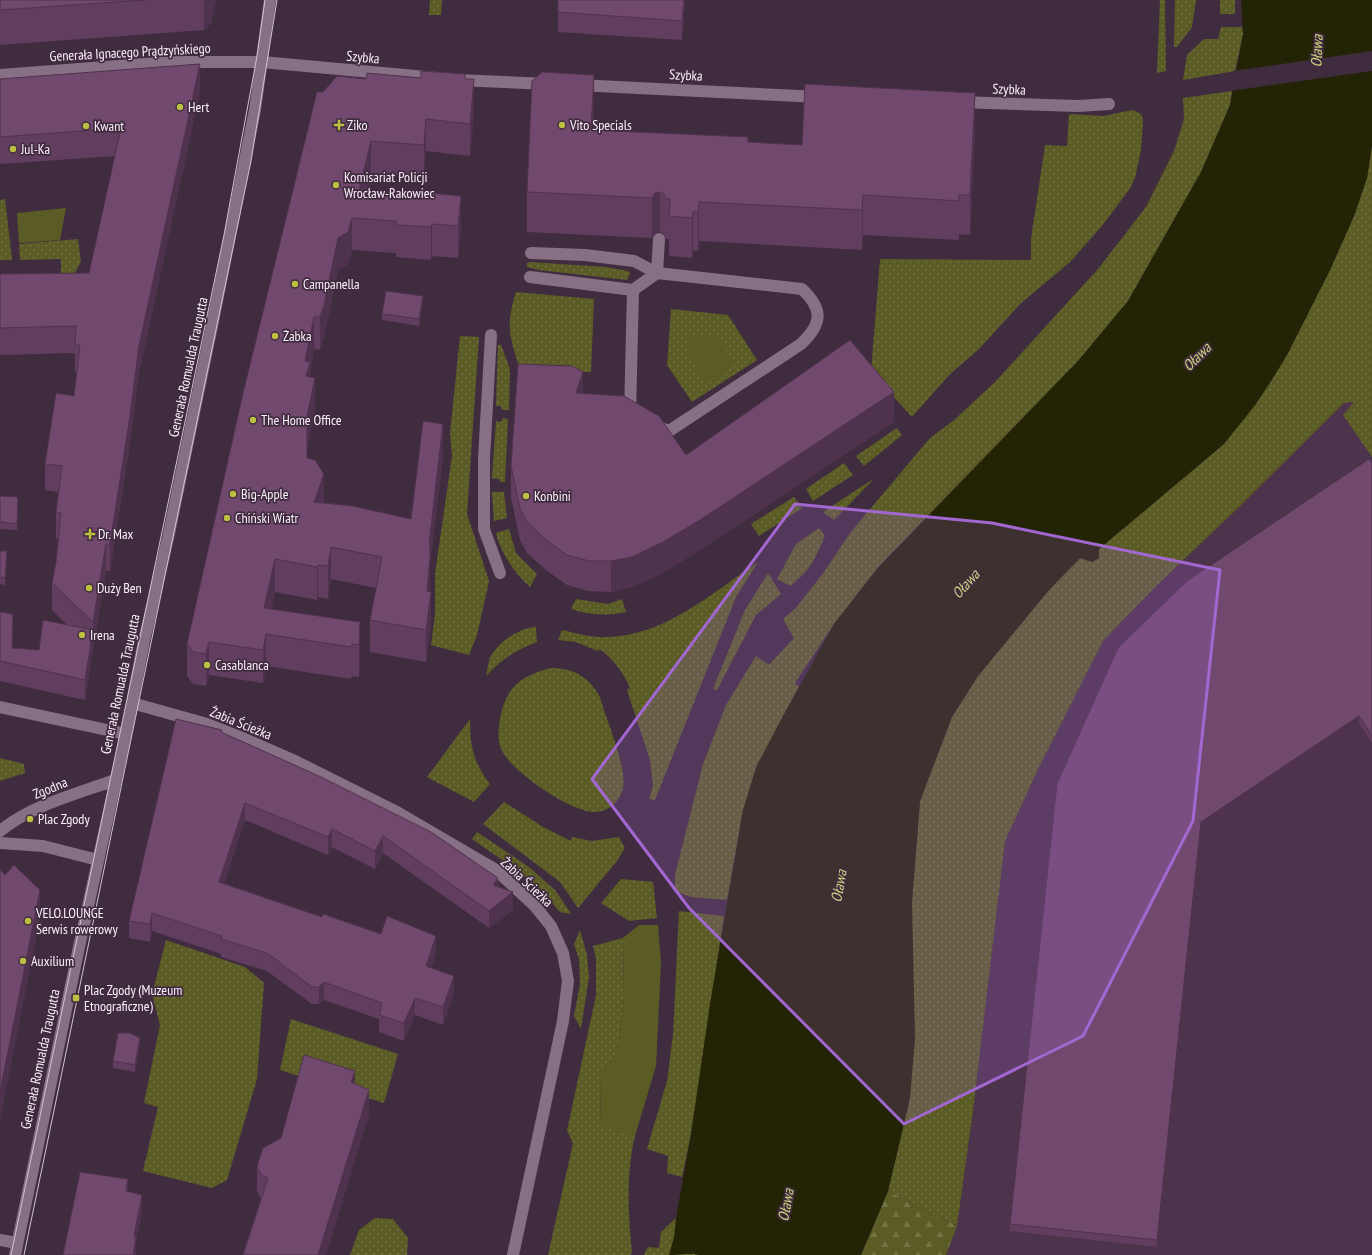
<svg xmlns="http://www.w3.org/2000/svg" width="1372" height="1255" font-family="'PT Sans Narrow',sans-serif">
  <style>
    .built { fill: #4d334b }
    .grass { fill: url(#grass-dots) }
    .forest { fill: url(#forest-firs) }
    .park { fill: #5b5c25 }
    .water { fill: #232406 }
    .pier { fill: #402c3f }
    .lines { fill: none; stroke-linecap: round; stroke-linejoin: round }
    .street { stroke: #877085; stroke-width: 12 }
    .secondary { stroke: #877085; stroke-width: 12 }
    .tram { stroke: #d1c3d0; stroke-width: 1 }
    .wall { fill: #613e5f }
    .shaded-wall { fill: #4f324d }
    .building { fill: #71486e; stroke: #4f324d }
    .marked { fill: #a267d1; fill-opacity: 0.2; stroke: #a267d1; stroke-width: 3; stroke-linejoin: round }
    .poi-dot { fill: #bdbf43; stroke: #402c3f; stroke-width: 1.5 }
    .labels { text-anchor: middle; stroke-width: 3.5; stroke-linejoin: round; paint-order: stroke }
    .street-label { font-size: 14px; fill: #fdf0fc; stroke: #402c3f }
    .poi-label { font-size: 14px; fill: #fdf0fc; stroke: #402c3f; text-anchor: start }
    .water-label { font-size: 15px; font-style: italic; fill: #cfd27c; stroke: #402c3f }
  </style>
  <defs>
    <pattern id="grass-dots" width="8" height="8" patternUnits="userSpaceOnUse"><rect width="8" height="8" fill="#5b5c25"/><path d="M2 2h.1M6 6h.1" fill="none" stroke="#737446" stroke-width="1.8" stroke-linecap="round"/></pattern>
    <pattern id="forest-firs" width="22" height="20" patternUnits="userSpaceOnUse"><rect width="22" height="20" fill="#5b5c25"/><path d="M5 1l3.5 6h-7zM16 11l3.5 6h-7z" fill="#737446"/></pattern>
  </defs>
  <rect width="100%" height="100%" fill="#402c3f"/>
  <path class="built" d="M1372 400V1255H939L957 1226 973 1111 1005 841 1039 767 1103 641 1154 588 1237 509 1344 403Z"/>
  <path class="grass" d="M430 0H442L441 15H429Z
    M1160 0H1165L1166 71 1157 73Z
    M1175 0H1196L1192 27 1177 47H1174Z
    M1220 0H1235V14H1220Z
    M1221 27H1242L1243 34 1235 71 1183 80 1187 55 1204 39H1218Z
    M1232 91 1230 105 1201 172 1128 301 1078 361 878 567 834 624 795 683 799 687 783 716 743 810 727 900 691 897 675 891V875L703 764 726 705 756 656 769 665 794 638 783 619 795 609 824 572 850 533 930 438 953 421 995 382 1098 269 1146 207 1174 151 1184 119 1183 98Z
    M1133 110 1141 114 1143 120 1141 150 1135 178 1129 190 1101 227 1070 262 1020 304 979 349 950 374 912 417 871 372 880 259 1031 260V239L1045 145 1067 146 1069 114 1103 116Z
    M1372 145V457L1343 415 1354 402 1344 403 1237 509 1154 588 1103 641 1039 767 1005 841 973 1111 957 1226 888 1191 910 1098 912 901 920 801 952 717 978 676 1049 590 1080 558 1092 562 1099 549 1224 444 1271 381 1287 355 1330 270 1354 216 1367 178Z
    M5 199 12 260H0V200Z
    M78 239 81 262 73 276 61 279V259L20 260 19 244Z
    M530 262 605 267 628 271 630 273 627 280 539 270 527 267V263Z
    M516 292 594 299 591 372 520 370C510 337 505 327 516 292Z
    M671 309 728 315 757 360 692 402 667 365Z
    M460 336 479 337 467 514 489 581 477 635 469 655 431 645 435 614V574L452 456 450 433Z
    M498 345H501L510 369 509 410H502L501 406H496Z
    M503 418 508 419 505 482H500L499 479 492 478 496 421 501 422Z
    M897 428 902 435 864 466 856 456Z
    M844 463 853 475 813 501 806 489Z
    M873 480 834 520 823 512 870 481Z
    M492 492H504L507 518 494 521Z
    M794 497 802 508 759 536 751 524Z
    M819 528 825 536C815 559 810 571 790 586L777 579 796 544Z
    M509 529 516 553 537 574 530 587C514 572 501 554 496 533Z
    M758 562 736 597 655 800 649 799 653 786 650 760 627 690 630 688C623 672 614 660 600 649L598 651 576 642 558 640 562 630C576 633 591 638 607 637 665 636 712 593 758 562Z
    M768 573 781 594 756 615 717 690 713 689 745 610Z
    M576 599 608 604 622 599 626 612C608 616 588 615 571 609Z
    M536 627 537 642C514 651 503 658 486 676 487 671 488 663 490 658 498 642 519 628 536 627Z
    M551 668C574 668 589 677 600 697 606 719 627 767 623 787 620 801 611 810 597 812 574 815 506 769 500 746 497 735 499 721 502 710 509 683 526 675 551 668Z
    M470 719C470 746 473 762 490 784L474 802 427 777Z
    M0 758 24 764 25 773 0 781Z
    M504 802 543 827 571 841 572 837 592 841 619 837 625 848 617 861 578 908 560 882 483 824Z
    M477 832 529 867 556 891 571 914 560 912 543 892 518 871 472 839Z
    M621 879 653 882 657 918 629 921 601 903Z
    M679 911 724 916 691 1134 682 1177 667 1173 668 1156 647 1149 667 1081 673 1035Z
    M580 930 587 955 589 977 581 1029 574 1016 580 984 579 959 574 944Z
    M623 938 624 998 619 1041 615 1055 600 1077 601 1126 635 1136C626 1174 628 1214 632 1252L630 1255H548L573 1143 567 1131 596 995V959L593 946Z
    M166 940 245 967 264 983 257 1079 227 1180 212 1188 143 1171 158 1107 144 1103 160 1025 152 994Z
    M291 1019 398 1054 384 1103 280 1070Z
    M375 1218 393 1219 408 1238 407 1255H350L359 1230Z
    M676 1218 686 1242 702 1255H644L648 1247 659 1248 661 1232Z"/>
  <path class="forest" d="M888 1191 957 1226 946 1255H861Z"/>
  <path class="park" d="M66 208 60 240 19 243 17 213Z
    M691 334 716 335 735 365 705 384 686 353Z
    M639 925H658L661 963 656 1066 635 1136 601 1127 600 1077 615 1055 619 1041 624 998 623 938Z"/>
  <path class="water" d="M1241 0H1372V145L1367 178 1354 216 1330 270 1287 355 1271 381 1256 404 1224 444 1099 549V558L1092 562 1080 558 1049 590 978 676 952 717 920 801 912 901 915 1039 910 1098 888 1191 861 1255H699C689 1252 679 1255 669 1255L674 1237 676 1218 691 1134 710 1004 743 810 756 767 783 716 834 624 878 568 1078 361 1128 301 1201 172 1230 105 1243 34Z"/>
  <path class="pier" d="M1372 51V71L1230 91 1233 71Z"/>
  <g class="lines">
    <path class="street" d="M0 75 171 62H262L437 78
      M457 80 549 84
      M577 85 820 97
      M959 102 1078 106 1109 104
      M531 253 585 255 634 261 657 273 659 239
      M530 277 633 290 657 273 802 289C823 309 823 323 801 344L669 431 654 425
      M491 335 484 458V529L500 573
      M630 415 633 290
      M132 703 207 724 240 737 295 761 395 811 496 870 534 905 551 926 563 953 568 981 563 1021 513 1255
      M0 707 126 734
      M0 831C32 805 76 794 115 780
      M0 843 43 846 98 860
      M0 1240 17 1243"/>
    <path class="secondary" d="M15 1255 79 947 126 734 144 641 168 538 213 321 255 110 270 0"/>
    <path class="tram" d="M11 1255 224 235 257 56 265 0
      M24 1255 251 161 277 0"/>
  </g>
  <path class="wall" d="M0 0H216L211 23 204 30 0 45Z
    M558 0H685L682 40 558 32Z
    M421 78 465 79 474 112 470 156 426 151 424 177 371 173 367 191 429 195 461 228 458 258 432 256 431 260 396 257V253L352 250 348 264 338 270 324 337 320 350 314 349 310 372V377L315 410 307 448V459L324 503 411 519 443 456 430 564V592L431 624 426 662 370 652V620L376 588 331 579 328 599 318 597 317 600 275 592 271 609 360 622V654L359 677 352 676 351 679 266 666 263 683 209 675 206 686 193 684 187 676V644L323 92 366 79Z
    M0 79 200 91 139 373 130 443 110 571H106L93 649 85 700 0 681V612L13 634V648L39 650 67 625 52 610V583L56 562 58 539H56V512L59 492 45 490V464L74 396 77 372H75V353L0 355V274L89 273 115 156 0 164Z
    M594 115 593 130 748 142 802 145 975 133 970 235 959 234V240L863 235 862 250 699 241 698 251H693L692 258 669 256V239H666L663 233 660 232 655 233 652 238 527 232V192Z
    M423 303 419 326 382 320V314Z
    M583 393 686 455 894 422 700 550 663 573 632 587 611 592 589 591 567 585 546 570 527 553 520 540 511 497V466Z
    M1372 463V743L1359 723 1201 829 1157 1247 1010 1231V1224Z
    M0 496 18 504 17 530 0 529Z
    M0 551 7 558 5 585 0 584Z
    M222 733 498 886 513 910 489 928 383 853 375 869 332 847 328 855 245 820 224 884 322 917 436 954 431 968 454 993 443 1025 415 1015 404 1041 379 1032V1019L324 1000 319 1004H312L267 971 221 957V954L152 931 150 942 129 938V921Z
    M140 1045 135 1072 113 1068V1061Z
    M355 1084 369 1114 326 1255H243L261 1199 257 1191V1166L281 1138Z"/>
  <path class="shaded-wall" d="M204 0H216L211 23 204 30Z
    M684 0H685L682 40V21Z
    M200 64V91L139 373 130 443 110 571V544L139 346Z
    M594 75V115L591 170V130Z
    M474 79V112L470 156V124Z
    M975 93V133L970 235V195Z
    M426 119V151L424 177V145Z
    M371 141V173L360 218 359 190Z
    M660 192V232L655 233 652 238V198L655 193Z
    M863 195V235L862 250V210Z
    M461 196V228L458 258V226Z
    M699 202V241L698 251V212Z
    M693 212V251L692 258V218Z
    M352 218V250L348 264 338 270 324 337 320 350V317L338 238Z
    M432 224V256L431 260V227Z
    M423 296V303L419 326V319Z
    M314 317V349L310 372V394L306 408 305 361Z
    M583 372V402L576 393Z
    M315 378V410L307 448V416Z
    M894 392V422L700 550 663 573 632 587 611 592V561Z
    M443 424V456L430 564V590L427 623V591L429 545Z
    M324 474V506L314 502Z
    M106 544V571L93 649V622Z
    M331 547V579L328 599V566Z
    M7 551V558L5 585V578Z
    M275 559V592L266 635V666L263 683 264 608Z
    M318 565V597L317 600V567Z
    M431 592V624L426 662V630Z
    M13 614V634L12 667V648Z
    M360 622V654L359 677V645Z
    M93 630V649L85 700V680Z
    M209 642V675L206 686V654Z
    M1359 716V723L1201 829 1157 1247V1240L1201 822Z
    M245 803V820L219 900V882Z
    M332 829V847L328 855V837Z
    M383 836V853L375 869V851Z
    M498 878V896L493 885Z
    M40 890V919L0 1120V1092Z
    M513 892V910L489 928V911Z
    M152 913V931L150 942V924Z
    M436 936V954L426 983V966Z
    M454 976V993L443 1025V1007Z
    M324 982V1000L319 1004V987Z
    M415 998V1015L404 1041V1023Z
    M140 1038V1045L135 1072V1065Z
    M355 1071V1096L351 1082Z
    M369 1090V1114L326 1255H318Z
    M128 1179V1199L126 1191Z
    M142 1195V1214L136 1243V1255H133L134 1235Z"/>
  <path class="building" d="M0 0H145L0 10Z
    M558 0H684L682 21 558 12Z
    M200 64 139 346 130 416 110 544H106L93 622 52 583 56 562 61 513 56 512 62 466 45 464 56 393 74 396 80 345H75L76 326 0 328V274L89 273 121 128 0 137V79Z
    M421 71 465 74V79H474L470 124 426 119 424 145 371 141 359 190 429 195V193L461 196 458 226 432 224 431 227 396 225V221L352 218 348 232 338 238 324 305 320 317H314L305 361 310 362 306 376 315 378 307 416V458L315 460 324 474 314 502 353 506 411 519 423 421 443 424 429 545H430V557L427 591 431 592 426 630 370 620 382 557 331 547 328 566 318 565 317 567 275 559 264 608 360 622 359 645 352 644 351 647 266 634 263 650 209 642 206 654 193 652 187 644 243 393 317 92H323L337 76 366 79 367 73 421 78Z
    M542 72 594 75 591 130 748 137V142L802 145 805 84 975 93 970 195H959V201L863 195 862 210 699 202 698 212H693L692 218 669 216 670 199H666L663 193 660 192 655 193 652 198 527 192 532 81Z
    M386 291 423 296 419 319 382 314Z
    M850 340 894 392 700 520 663 542 632 557 611 561H589L567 555 546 540 527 522 520 509 511 466 518 364 572 366 583 372 576 393 624 396 659 416 686 455Z
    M1369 459 1372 463V736L1359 716 1201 822 1157 1240 1010 1224 1057 784 1118 648 1187 581Z
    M0 496 18 497 17 524 0 522Z
    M0 551H7L5 578 0 577Z
    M0 612 13 614 12 648 39 650 43 620 93 630 85 680 0 661Z
    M176 719 222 730 221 732 321 777 431 832 498 878 493 885 513 892 489 911 383 836 375 851 332 829 328 837 245 803 219 882 322 917 323 914 381 934 387 916 436 936 426 966 454 976 443 1007 415 998 404 1023 379 1015 382 1003 324 982 319 987H312L267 953 221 939 222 936 152 913 150 924 129 921Z
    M14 865 40 890 0 1092V870L5 875Z
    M118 1033H130L140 1038 135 1065 113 1061Z
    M304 1055 355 1071 351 1082 369 1090 318 1255H243L268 1178 261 1175 257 1166 263 1148 281 1138Z
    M80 1172 128 1179 126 1191 142 1195 134 1235 136 1238 133 1255H63Z"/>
  <path class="marked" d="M795 504 992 523 1220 570 1193 821 1083 1036 904 1124 689 908 592 779Z"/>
  <g class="poi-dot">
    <circle cx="180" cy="107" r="4"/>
    <path d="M337 119h4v4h4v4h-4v4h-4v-4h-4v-4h4z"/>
    <circle cx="562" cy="125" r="4"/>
    <circle cx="86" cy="126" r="4"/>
    <circle cx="13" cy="149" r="4"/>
    <circle cx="336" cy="185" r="4"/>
    <circle cx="295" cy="284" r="4"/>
    <circle cx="275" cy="336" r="4"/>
    <circle cx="253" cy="420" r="4"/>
    <circle cx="233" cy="494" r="4"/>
    <circle cx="526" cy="496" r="4"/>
    <circle cx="227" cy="518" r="4"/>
    <path d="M88 528h4v4h4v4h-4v4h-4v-4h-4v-4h4z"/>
    <circle cx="89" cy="588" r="4"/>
    <circle cx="82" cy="635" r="4"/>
    <circle cx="207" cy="665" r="4"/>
    <circle cx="30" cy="819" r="4"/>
    <circle cx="28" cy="921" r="4"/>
    <circle cx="23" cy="961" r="4"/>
    <rect x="72" y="994" width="8" height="8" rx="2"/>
  </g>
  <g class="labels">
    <g class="street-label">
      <text transform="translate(130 52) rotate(-3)" y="5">Generała Ignacego Prądzyńskiego</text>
      <text transform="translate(363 57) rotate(5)" y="5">Szybka</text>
      <text transform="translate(686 75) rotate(3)" y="5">Szybka</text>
      <text transform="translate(1009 89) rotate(2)" y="5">Szybka</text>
      <text transform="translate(188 367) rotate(-78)" y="5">Generała Romualda Traugutta</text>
      <text transform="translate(120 684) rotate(-78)" y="5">Generała Romualda Traugutta</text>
      <text transform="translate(241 723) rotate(22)" y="5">Żabia Ścieżka</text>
      <text transform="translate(50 788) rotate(-22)" y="5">Zgodna</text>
      <text transform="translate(527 882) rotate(43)" y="5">Żabia Ścieżka</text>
      <text transform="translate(40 1059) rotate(-78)" y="5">Generała Romualda Traugutta</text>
    </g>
    <g class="poi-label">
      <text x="188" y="112">Hert</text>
      <text x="347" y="130">Ziko</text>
      <text x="570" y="130">Vito Specials</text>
      <text x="94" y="131">Kwant</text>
      <text x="21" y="154">Jul-Ka</text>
      <text x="344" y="182">Komisariat Policji<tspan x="344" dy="16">Wrocław-Rakowiec</tspan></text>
      <text x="303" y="289">Campanella</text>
      <text x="283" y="341">Żabka</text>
      <text x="261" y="425">The Home Office</text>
      <text x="241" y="499">Big-Apple</text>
      <text x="534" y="501">Konbini</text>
      <text x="235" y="523">Chiński Wiatr</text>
      <text x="98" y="539">Dr. Max</text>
      <text x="97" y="593">Duży Ben</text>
      <text x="90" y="640">Irena</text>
      <text x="215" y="670">Casablanca</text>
      <text x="38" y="824">Plac Zgody</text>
      <text x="36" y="918">VELO.LOUNGE<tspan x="36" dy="16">Serwis rowerowy</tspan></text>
      <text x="31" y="966">Auxilium</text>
      <text x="84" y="995">Plac Zgody (Muzeum<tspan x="84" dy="16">Etnograficzne)</tspan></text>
    </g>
    <g class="water-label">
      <text transform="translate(1317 51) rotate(-87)" y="5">Oława</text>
      <text transform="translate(1197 357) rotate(-45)" y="5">Oława</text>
      <text transform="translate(966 584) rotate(-48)" y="5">Oława</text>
      <text transform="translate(839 886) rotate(-80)" y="5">Oława</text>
      <text transform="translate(786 1205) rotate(-80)" y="5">Oława</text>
    </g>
  </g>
</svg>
